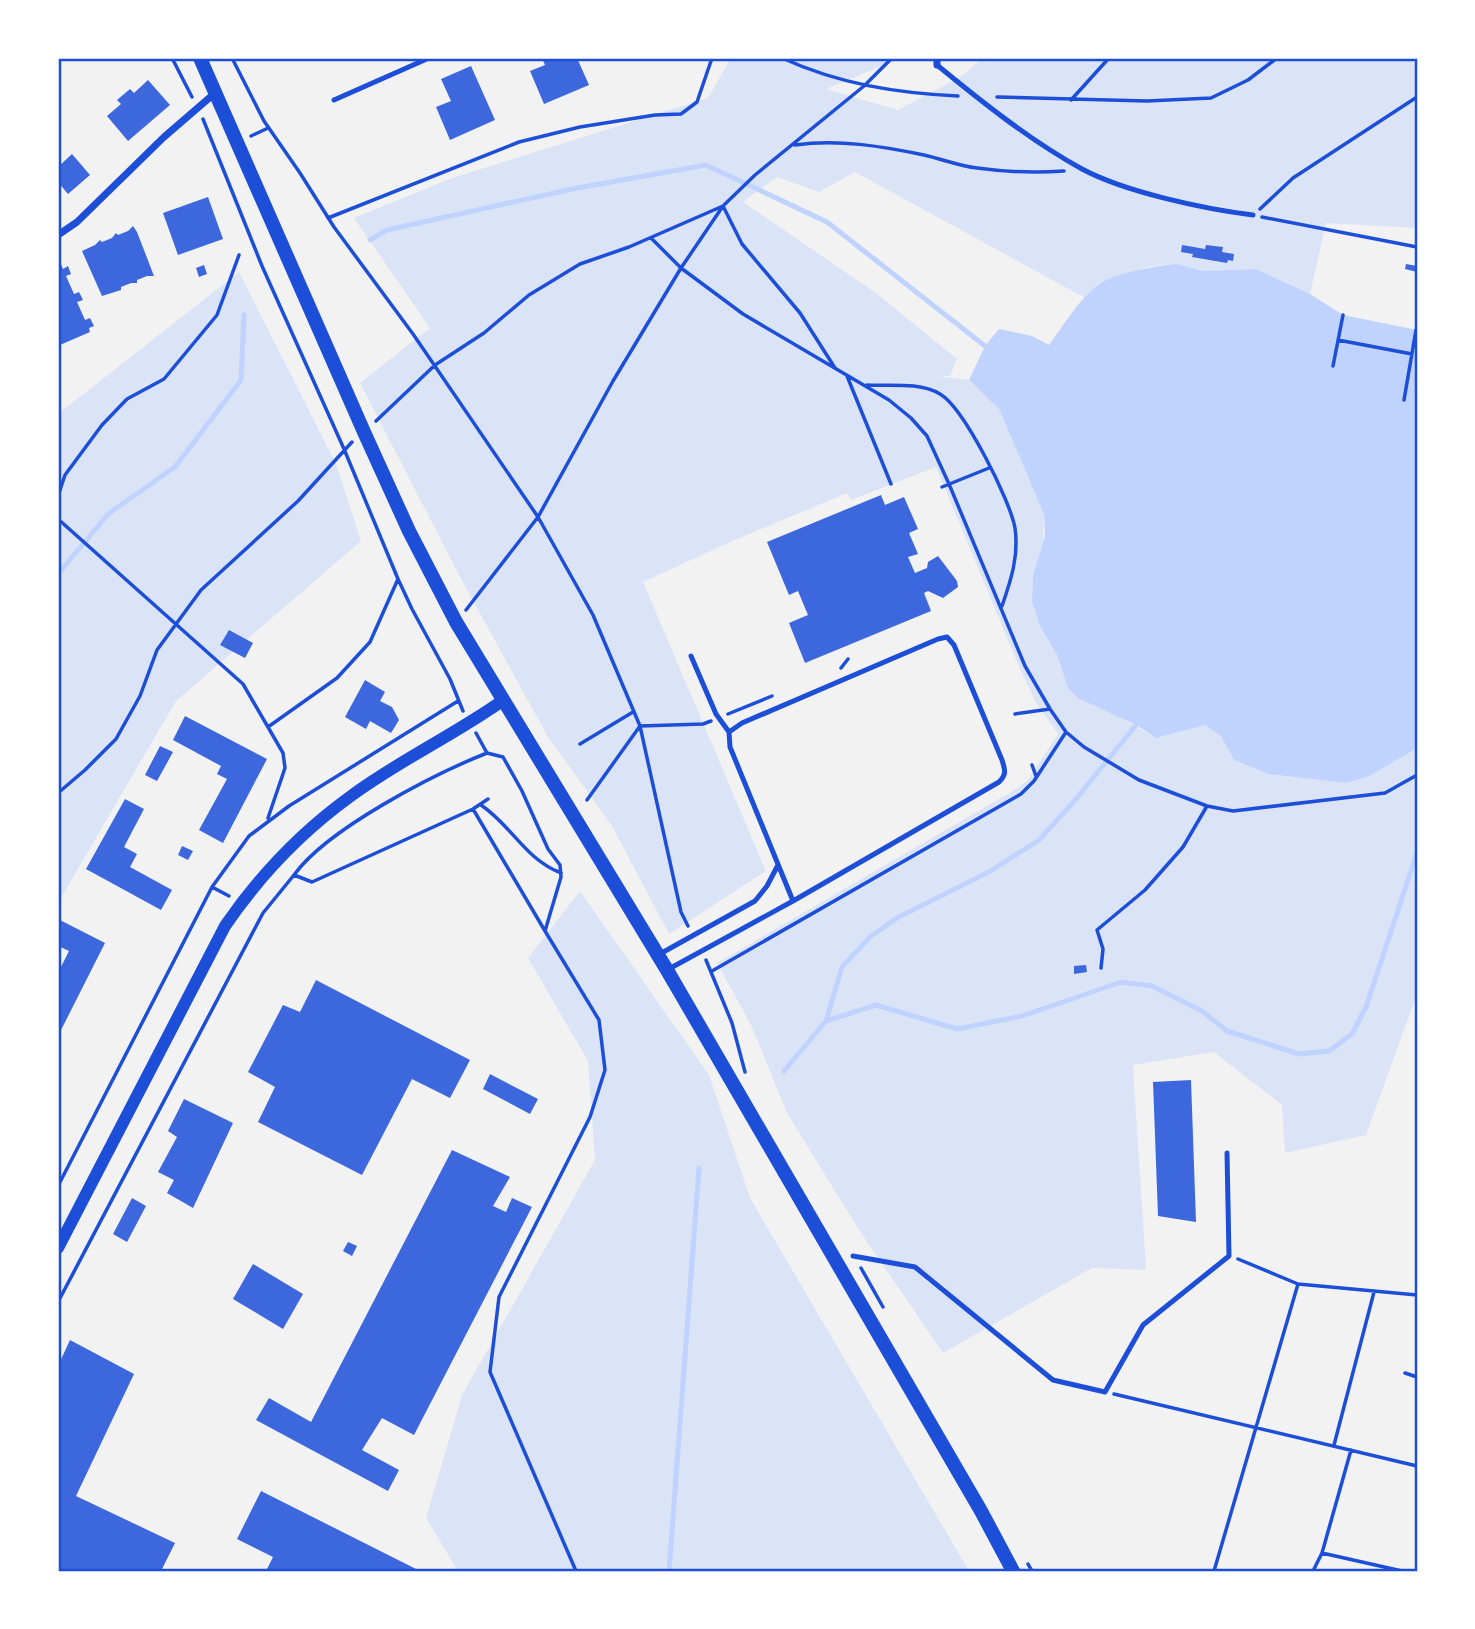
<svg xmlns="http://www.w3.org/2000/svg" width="1475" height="1629" font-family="Cabin,sans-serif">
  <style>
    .green { fill: #dbe4f7 }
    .water { fill: #bfd3fe }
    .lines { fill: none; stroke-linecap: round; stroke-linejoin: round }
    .stream { stroke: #bfd3fe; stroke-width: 5 }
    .building { fill: #3d67dc }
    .path { stroke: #1d4ed8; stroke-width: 3.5 }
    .service { stroke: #1d4ed8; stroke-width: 5 }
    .minor { stroke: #1d4ed8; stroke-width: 7 }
    .tertiary { stroke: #1d4ed8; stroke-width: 12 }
    .secondary { stroke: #1d4ed8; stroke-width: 14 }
    .neatline { fill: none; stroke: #1d4ed8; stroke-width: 2.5 }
  </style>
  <rect width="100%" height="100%" fill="#f2f2f2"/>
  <path class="green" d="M731 58H896V60L826 89 898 110 960 77 983 58H1417V228L1326 223 1310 294 1256 269 1203 271 1177 264 1152 266 1100 282 1085 298 855 172 819 192 777 177 743 202 876 293 957 359 950 376H938L969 380 999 409 1044 514 1043 542 1033 575 1032 601 1040 626 1057 655 1068 688 1156 738 1205 725 1221 736 1234 760 1268 774 1346 783 1417 748V994L1366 1135 1285 1153 1282 1105 1214 1052 1133 1065 1146 1270 1092 1268 943 1353 859 1230 787 1113 751 1025 717 963 1016 789 1028 780 1058 734 1035 701 1020 669 936 467 851 500 847 493 728 543 643 582 766 871 669 934 612 826 548 737 461 579 360 383 430 328 354 218 452 178 708 98Z
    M239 272 336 464 361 541 176 701 58 903V414Z
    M580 891 709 1075 750 1198 969 1571H458L426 1518 462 1395 595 1160 588 1061 528 958Z"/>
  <path class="water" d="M1177 264 1203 271 1256 269 1310 294 1343 315 1417 330V748L1369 776 1346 783 1268 774 1234 760 1221 736 1205 725 1156 738 1136 725 1078 698 1068 688 1057 655 1040 626 1032 601 1033 575 1045 536 1044 514 999 409 969 380 985 346 999 329 1032 336 1049 345C1064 325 1078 300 1098 285 1110 274 1160 265 1177 264Z"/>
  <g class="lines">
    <path class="stream" d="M370 240 387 230 577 188 706 165 827 222 985 346
      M58 574 108 514 175 467 241 380 244 315
      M826 1021 876 1005 957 1029 1022 1016 1121 982 1152 986 1202 1011 1227 1031 1299 1054 1329 1051 1352 1034 1366 1007 1417 853
      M784 1071 826 1021 842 967 870 937 897 918 987 873 1038 841 1071 805 1136 725
      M669 1571 699 1168"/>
  </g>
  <path class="building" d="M542 58H577L589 85 544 104 530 71 545 65Z
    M471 66 495 120 450 140 436 107 451 101 441 79Z
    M148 80 170 105 128 141 107 116 121 104 117 100 130 89 134 93Z
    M72 154 90 175 68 194 58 182V167Z
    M208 197 223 239 178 255 163 213Z
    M133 226 137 232 154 276H147L137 280V283H131L121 287V290L102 296 82 251 95 245 100 240 102 242 112 238 116 233 118 235 128 231Z
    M1182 245 1205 249 1206 245 1223 247 1222 252 1234 254 1233 261 1228 260 1227 263 1192 257 1193 254 1181 252Z
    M61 264 63 269 68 266 71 274 66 276 74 294 79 292 83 300 77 302 85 320 90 318 94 326 89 328 90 332 60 345 58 340V266Z
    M1406 264 1417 266V272L1405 269Z
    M204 265 207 274 199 277 196 268Z
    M881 495 885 505 904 497 918 529 909 533 918 554 908 557 915 573 927 568 928 562 938 556 957 581 958 587 943 598 928 591 924 593 931 611 805 663 789 623 808 615 798 591 789 595 767 542Z
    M229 630 253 643 245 658 220 645Z
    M365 680 385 692 380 701 392 707 399 720 391 733 370 721 366 729 345 717Z
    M185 716 267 759 223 843 199 830 227 779 217 774 221 766 173 740Z
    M160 746 173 752 157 781 145 775Z
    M125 799 144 809 124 847 137 854 130 867 172 890 161 910 86 869Z
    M182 846 193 851 188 860 178 855Z
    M58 919 105 943 58 1036V973L69 951 58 946Z
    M1086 965 1087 972 1074 974V966Z
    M316 980 470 1060 450 1098 412 1079 362 1175 258 1122 275 1087 248 1072 283 1005 300 1012Z
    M490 1074 538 1099 530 1114 483 1089Z
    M1191 1080 1196 1222 1158 1216 1153 1082Z
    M184 1099 233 1123 193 1208 167 1193 174 1180 158 1172 177 1137 168 1131Z
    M452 1150 510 1177 493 1206 506 1212 512 1198 532 1207 414 1435 382 1418 362 1450 399 1470 388 1491 256 1420 269 1398 311 1422Z
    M132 1198 146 1206 127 1242 113 1234Z
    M348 1242 357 1246 352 1256 343 1251Z
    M253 1264 303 1294 283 1329 233 1299Z
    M70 1340 134 1374 76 1496 175 1543 161 1571H58V1366Z
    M261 1491 420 1571H266L273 1557 237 1539Z"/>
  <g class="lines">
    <path class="path" d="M172 58 192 97
      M232 58 264 121 300 173 334 227 413 334 538 517 593 615 640 726 681 912 688 926
      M782 58C839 84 896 93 958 96
      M997 97 1147 101 1211 98 1248 80 1277 58
      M1071 100 1109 58
      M203 119 262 266 344 449 398 579 412 609 450 679 463 711
      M251 136 268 128
      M795 145C838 139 881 146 924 155 942 159 959 166 977 168 1006 172 1035 173 1064 171
      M1260 209 1293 178 1417 97
      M1262 217 1417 247
      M328 218 519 142 580 127 655 115 681 114 697 102 712 58
      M651 238 681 268 743 314 889 400 911 418 927 436 949 484 1025 666 1050 709 1066 732 1084 747 1139 780 1207 806 1233 811 1385 793 1417 775
      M1338 340 1412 354
      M1333 366 1343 315
      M847 376 891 484
      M867 385C890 386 920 382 940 394 964 408 1010 500 1015 528 1019 556 1011 580 1002 606
      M1404 400 1416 330
      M376 421 435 365 484 333 529 295 580 264 629 247 723 206 742 244 800 313 835 368
      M942 487 989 468
      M58 496 65 475 102 425 127 399 164 379 217 315 239 255
      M58 519 243 684 283 753 285 768 268 818
      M466 610 538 517 613 381 681 268 723 206 755 175 864 86 892 58
      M841 668 848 659
      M728 714 772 696
      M1015 714 1050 709
      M268 727 337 678 370 642 398 579
      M476 733 487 753 503 757 522 791 548 849 560 865 561 877 545 931 473 809 488 799
      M580 744 633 712
      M1032 765 1036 776
      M58 793 85 770 116 739 140 696 157 650 201 590 298 501 352 442
      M587 800 640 726 703 724 711 721
      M481 805C512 826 525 859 561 873
      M294 875C327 829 434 774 487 753
      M212 887 229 896
      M545 931 599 1020 605 1070 590 1117 499 1297 490 1372 576 1571
      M706 960 732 1023 745 1072
      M1101 968 1103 949 1097 930 1145 890 1183 847 1207 806
      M712 971 1021 794 1034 781 1066 732
      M58 1186 212 887 249 836 289 806 458 701
      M1238 1259 1298 1284 1417 1295
      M861 1268 883 1307
      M58 1302 263 913 294 875 312 882 473 809
      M1405 1373 1417 1377
      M1114 1394 1417 1466
      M1334 1445 1374 1292
      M1322 1553 1351 1450
      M1028 1564 1032 1571
      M1214 1571 1298 1284
      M1313 1571 1322 1553 1402 1571"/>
    <path class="service" d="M937 65C982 102 1031 141 1082 169 1125 192 1204 209 1253 215
      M334 100 429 58
      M691 656 716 714 729 732
      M658 955 755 901 767 886 778 865
      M667 970 793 901 999 782C1007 774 1005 770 1002 760L954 645 947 637 938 639 742 723 729 732 730 747 793 901
      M853 1256 915 1267 1053 1380 1105 1392 1143 1325 1229 1256 1227 1153"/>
    <path class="minor" d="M937 65V58
      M58 235 77 222 164 137 215 93"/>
    <path class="tertiary" d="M58 1248 225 926C260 875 301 832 351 796 398 761 454 735 502 701"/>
    <path class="secondary" d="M200 58 364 432 409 531 456 622 667 970 981 1511 1013 1571"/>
  </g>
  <rect width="1475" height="1629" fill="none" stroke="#ffffff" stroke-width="119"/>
  <rect x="60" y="60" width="1356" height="1510" class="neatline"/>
</svg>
